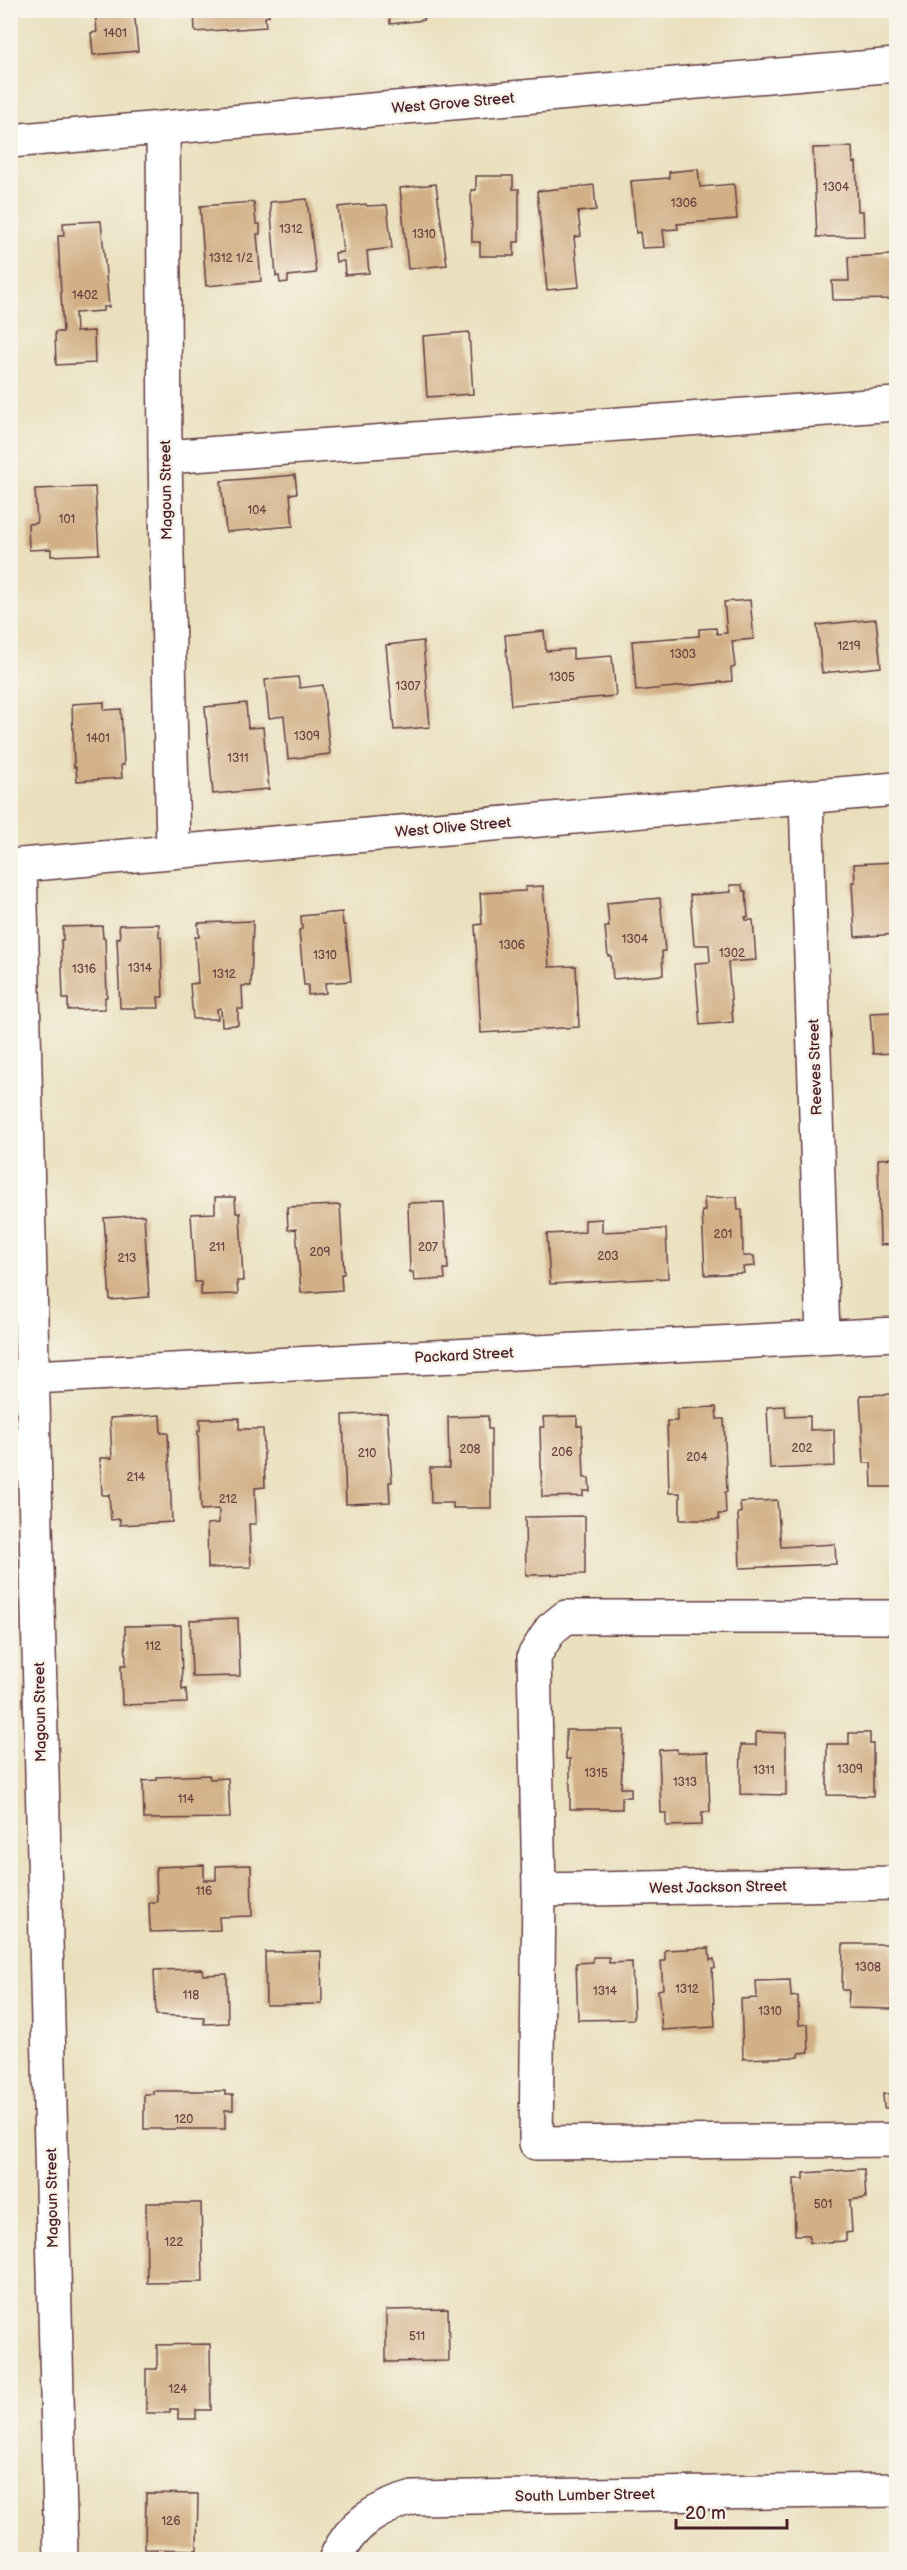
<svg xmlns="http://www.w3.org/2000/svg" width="907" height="2570" font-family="'Balsamiq Sans',sans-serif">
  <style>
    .building { fill: #d2af85 }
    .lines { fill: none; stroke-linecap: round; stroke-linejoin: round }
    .minor-casing { stroke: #623c41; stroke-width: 36 }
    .minor { stroke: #fff; stroke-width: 33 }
    .labels { text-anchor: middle; stroke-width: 5; stroke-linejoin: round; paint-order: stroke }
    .number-label { font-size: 12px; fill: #6c4342 }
    .street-label { font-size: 15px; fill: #4a1f2b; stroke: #f7f3e8 }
  </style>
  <rect width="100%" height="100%" fill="#f7f3e8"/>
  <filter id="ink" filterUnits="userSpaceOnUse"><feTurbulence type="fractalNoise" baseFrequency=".0167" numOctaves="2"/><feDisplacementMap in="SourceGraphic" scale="12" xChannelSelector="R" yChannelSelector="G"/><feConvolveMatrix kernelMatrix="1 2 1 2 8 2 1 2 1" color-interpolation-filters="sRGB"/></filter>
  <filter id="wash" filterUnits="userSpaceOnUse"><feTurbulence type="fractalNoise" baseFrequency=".008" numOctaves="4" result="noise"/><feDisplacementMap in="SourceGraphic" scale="24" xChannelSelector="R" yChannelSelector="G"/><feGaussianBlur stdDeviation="1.35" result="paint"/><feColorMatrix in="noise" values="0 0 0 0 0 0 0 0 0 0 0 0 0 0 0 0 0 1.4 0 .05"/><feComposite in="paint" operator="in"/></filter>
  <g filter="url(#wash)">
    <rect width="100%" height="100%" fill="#eae0bd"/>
    <g id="blocks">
      <path class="building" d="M95 10H134L138 51 93 55 91 33 97 32Z
        M194 10H269V16L265 17 266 27 195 32Z
        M389 10H423L424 20 390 24Z
        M852 147 853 163 856 162 858 211H863L864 236 817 237 813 148Z
        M698 169 700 187 734 184 737 219 677 224 678 229 663 230 665 247 642 248 640 232 636 233 631 181 669 178V172Z
        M476 176H513V189H519V242H514V256H480V242H472L471 190H476Z
        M436 184 447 265 408 269 400 188Z
        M594 185 596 210 578 212 581 236 574 237 579 287 547 290 537 191Z
        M307 199 316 273 288 276V282L280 283 279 276H276L270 202Z
        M254 202 256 224H260V234H257L261 281 206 286 200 206Z
        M366 204 367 206 387 205 392 248 367 251 369 273 345 275 344 261 336 262 335 253 343 252 338 207Z
        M101 221 109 307H103V311L75 313 76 332 94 331 95 363 56 365 55 332H63L58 236H64L63 223Z
        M892 255 894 299 833 300 832 281H849L848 257Z
        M469 332 473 394 427 397 423 336Z
        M295 475 297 493 290 494 293 526 226 532 221 481Z
        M95 487 99 554 51 556V549L29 550 28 524 37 523 35 489Z
        M750 600 754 639 732 641 735 667 731 668 732 681 636 691 632 641 699 636V629L716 628 717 634 727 633 724 602Z
        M876 619 881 667 822 673 817 625Z
        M544 631 546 651 573 649V659L612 656 616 696 511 705 505 635Z
        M423 641 430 727 394 730 386 645Z
        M298 677 300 688 323 685 330 754 288 759 284 716 269 718 265 680Z
        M104 702V710L121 709 124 765H121L122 778 77 781 76 767H74L72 704Z
        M246 703 248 728 263 727 269 789 213 794 205 707Z
        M895 862 896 934 855 937 852 882H855L854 864Z
        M730 885H742L743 891H746L748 917H745L746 920H753L756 960 728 962 733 1022 700 1025 695 963 710 962 709 945H694L690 895 731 892Z
        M543 886 549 967 576 966 579 1027 481 1033 475 925 482 924 480 893 525 891V887Z
        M660 898 665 951H662L663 975 613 979 611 956H608L605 927H609L607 903Z
        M342 912 343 925H345L351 981 325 983 326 993 308 995V985H304L299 930 302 929 301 916Z
        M253 921 251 986H242L243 1009H238V1025L222 1026 221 1008 217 1009 218 1019H193L190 984 198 983 195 937H199L198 923Z
        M159 924V937H161L163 997H158L159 1008H120L117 938H120L119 925Z
        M102 926 103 938H105L107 997H105V1009L68 1010V999H63L61 940H63V927Z
        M896 1012V1053L873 1054 870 1013Z
        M896 1158V1244L880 1245 878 1159Z
        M215 1197H235L236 1213H240L243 1281H237L238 1294 201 1295V1282H195L191 1214 215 1213Z
        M737 1197 738 1210H742L743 1256H754L755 1266 743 1267 744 1273 705 1275 702 1211H705L704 1198Z
        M444 1202 448 1269H444L445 1279 414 1281 413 1272H410L408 1203Z
        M340 1205 344 1274H341L342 1290 301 1293 296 1229 288 1230 287 1207Z
        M144 1215 149 1297 110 1300 104 1218Z
        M602 1219V1232L666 1229 668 1278 550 1284 547 1234 585 1232V1220Z
        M896 1394V1487H872L871 1463H864L860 1395Z
        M785 1406 786 1417 810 1416V1430L834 1429 835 1466 770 1469 767 1407Z
        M716 1407 717 1419H724L727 1492H725L726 1514H718L719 1520H680V1493H669L667 1421H677V1409Z
        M387 1413 392 1482H389L390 1502 346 1504 343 1415Z
        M160 1415 161 1433H168L172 1522 120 1525V1519L111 1520 109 1495H102L100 1458H112L110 1418Z
        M488 1416V1429H491V1508H453V1503H431L430 1468H449L448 1417Z
        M577 1416V1426H582L584 1478H589L590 1491H583V1496L542 1497 540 1427H544L543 1417Z
        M239 1418V1429H263L265 1487 255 1488 256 1524H249L251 1567 208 1568 207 1524 219 1523V1509L201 1510 198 1431H200V1419Z
        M777 1500 781 1547 835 1544 836 1564 740 1568 738 1513H741L740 1502Z
        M585 1516V1574L526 1575 525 1517Z
        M238 1618 240 1676 192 1677 190 1620Z
        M181 1625 182 1690 186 1689 187 1703 122 1705 121 1665H126L125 1626Z
        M566 1730H624L621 1788H631V1797H622V1809H570V1759H566Z
        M756 1732 786 1733V1795L740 1794 741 1745H756Z
        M849 1733H870V1744H873V1796L827 1795V1744H849Z
        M677 1749V1753L708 1752 710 1812H702V1825L666 1826V1813H661L659 1750Z
        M209 1775 210 1779 228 1778 230 1818 144 1819 143 1781 157 1780V1777Z
        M204 1865V1880H216V1866L251 1865 252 1916 219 1917 220 1930 150 1932 149 1902H157L156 1867Z
        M843 1944H893L892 2009 848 2008 849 1990H842Z
        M709 1948 710 1960 714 1959 715 1968H712L715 2027 662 2030 658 1990 663 1989 661 1961H665V1950Z
        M321 1951 322 2004 266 2005 265 1952Z
        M593 1957H609V1963L632 1962 634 2019 578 2020 576 1963 593 1962Z
        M202 1969 203 1975 227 1974 228 2023 204 2024V2017L156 2015 154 1970Z
        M790 1980 791 1997 798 1996 799 2025 808 2024 809 2052 799 2053V2057L743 2059 741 1999 757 1998 756 1981Z
        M153 2091H225V2095H233V2110H225V2129H144V2094H153Z
        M883 2094H896V2107L884 2108Z
        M864 2169 866 2198 850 2200 852 2232 846 2233V2241L810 2243 809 2235H795L794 2179H804V2173Z
        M146 2203H201L203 2282 147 2283Z
        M448 2309 449 2361 386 2362V2310Z
        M210 2344 211 2410H196V2419H178V2409H170V2413H146V2369H157V2345Z
        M146 2493 198 2494 197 2550 145 2549Z"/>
    </g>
  </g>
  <g filter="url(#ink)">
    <use href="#blocks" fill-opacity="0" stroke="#623c41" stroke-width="1.5"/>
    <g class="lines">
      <defs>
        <path id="minor" d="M163 128 165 457 173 851
          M10 141 896 65
          M165 457 896 404
          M806 798 823 1337
          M20 865 61 2560
          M10 866 896 789
          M32 1377 896 1334
          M896 1617H566L551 1629 534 1656 539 1890 536 2143 896 2140
          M539 1890 896 1883
          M335 2560C350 2524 377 2508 413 2498L896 2490"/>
      </defs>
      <use href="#minor" class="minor-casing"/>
      <use href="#minor" class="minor"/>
    </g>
  </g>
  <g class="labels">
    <g class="number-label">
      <text x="115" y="37">1401</text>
      <text x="836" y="191">1304</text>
      <text x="684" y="207">1306</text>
      <text x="291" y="233">1312</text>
      <text x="424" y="238">1310</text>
      <text x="231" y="262">1312 1/2</text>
      <text x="85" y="299">1402</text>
      <text x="257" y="514">104</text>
      <text x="67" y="523">101</text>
      <text x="849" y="650">1219</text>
      <text x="683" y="658">1303</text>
      <text x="562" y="681">1305</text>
      <text x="408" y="690">1307</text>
      <text x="307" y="740">1309</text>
      <text x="98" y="742">1401</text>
      <text x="238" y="762">1311</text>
      <text x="635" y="943">1304</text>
      <text x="512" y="949">1306</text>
      <text x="732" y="957">1302</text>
      <text x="325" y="959">1310</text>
      <text x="140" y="972">1314</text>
      <text x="84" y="973">1316</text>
      <text x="224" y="978">1312</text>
      <text x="723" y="1238">201</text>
      <text x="217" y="1251">211</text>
      <text x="428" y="1251">207</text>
      <text x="320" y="1256">209</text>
      <text x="608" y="1260">203</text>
      <text x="127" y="1262">213</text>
      <text x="802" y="1452">202</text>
      <text x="470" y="1453">208</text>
      <text x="562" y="1456">206</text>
      <text x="367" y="1457">210</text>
      <text x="697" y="1461">204</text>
      <text x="136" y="1481">214</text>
      <text x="228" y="1503">212</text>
      <text x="153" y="1650">112</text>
      <text x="850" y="1773">1309</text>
      <text x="764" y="1774">1311</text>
      <text x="596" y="1777">1315</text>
      <text x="685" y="1786">1313</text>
      <text x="186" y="1803">114</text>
      <text x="204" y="1895">116</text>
      <text x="868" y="1971">1308</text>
      <text x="687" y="1993">1312</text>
      <text x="605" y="1995">1314</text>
      <text x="191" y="1999">118</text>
      <text x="770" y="2015">1310</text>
      <text x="184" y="2123">120</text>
      <text x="823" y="2208">501</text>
      <text x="174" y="2246">122</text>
      <text x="417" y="2340">511</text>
      <text x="178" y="2393">124</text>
      <text x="171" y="2525">126</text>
    </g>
    <g class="street-label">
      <text transform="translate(453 103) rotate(-5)" y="5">West Grove Street</text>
      <text transform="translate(166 490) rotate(-91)" y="5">Magoun Street</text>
      <text transform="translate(453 827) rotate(-5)" y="5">West Olive Street</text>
      <text transform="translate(815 1067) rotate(-92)" y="5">Reeves Street</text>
      <text transform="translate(464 1355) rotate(-3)" y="5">Packard Street</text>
      <text transform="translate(40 1712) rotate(-91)" y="5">Magoun Street</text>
      <text transform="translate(718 1887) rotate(-1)" y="5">West Jackson Street</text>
      <text transform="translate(52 2198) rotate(-91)" y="5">Magoun Street</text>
      <text transform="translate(585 2495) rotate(-1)" y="5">South Lumber Street</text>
    </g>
  </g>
  <rect width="907" height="2570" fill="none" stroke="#f7f3e8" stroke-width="36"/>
  <path d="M676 2519v9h111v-9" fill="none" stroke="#4a1f2b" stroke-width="3"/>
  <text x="685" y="2519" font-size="18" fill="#4a1f2b" stroke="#f7f3e8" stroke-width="4.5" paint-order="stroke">20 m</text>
</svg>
